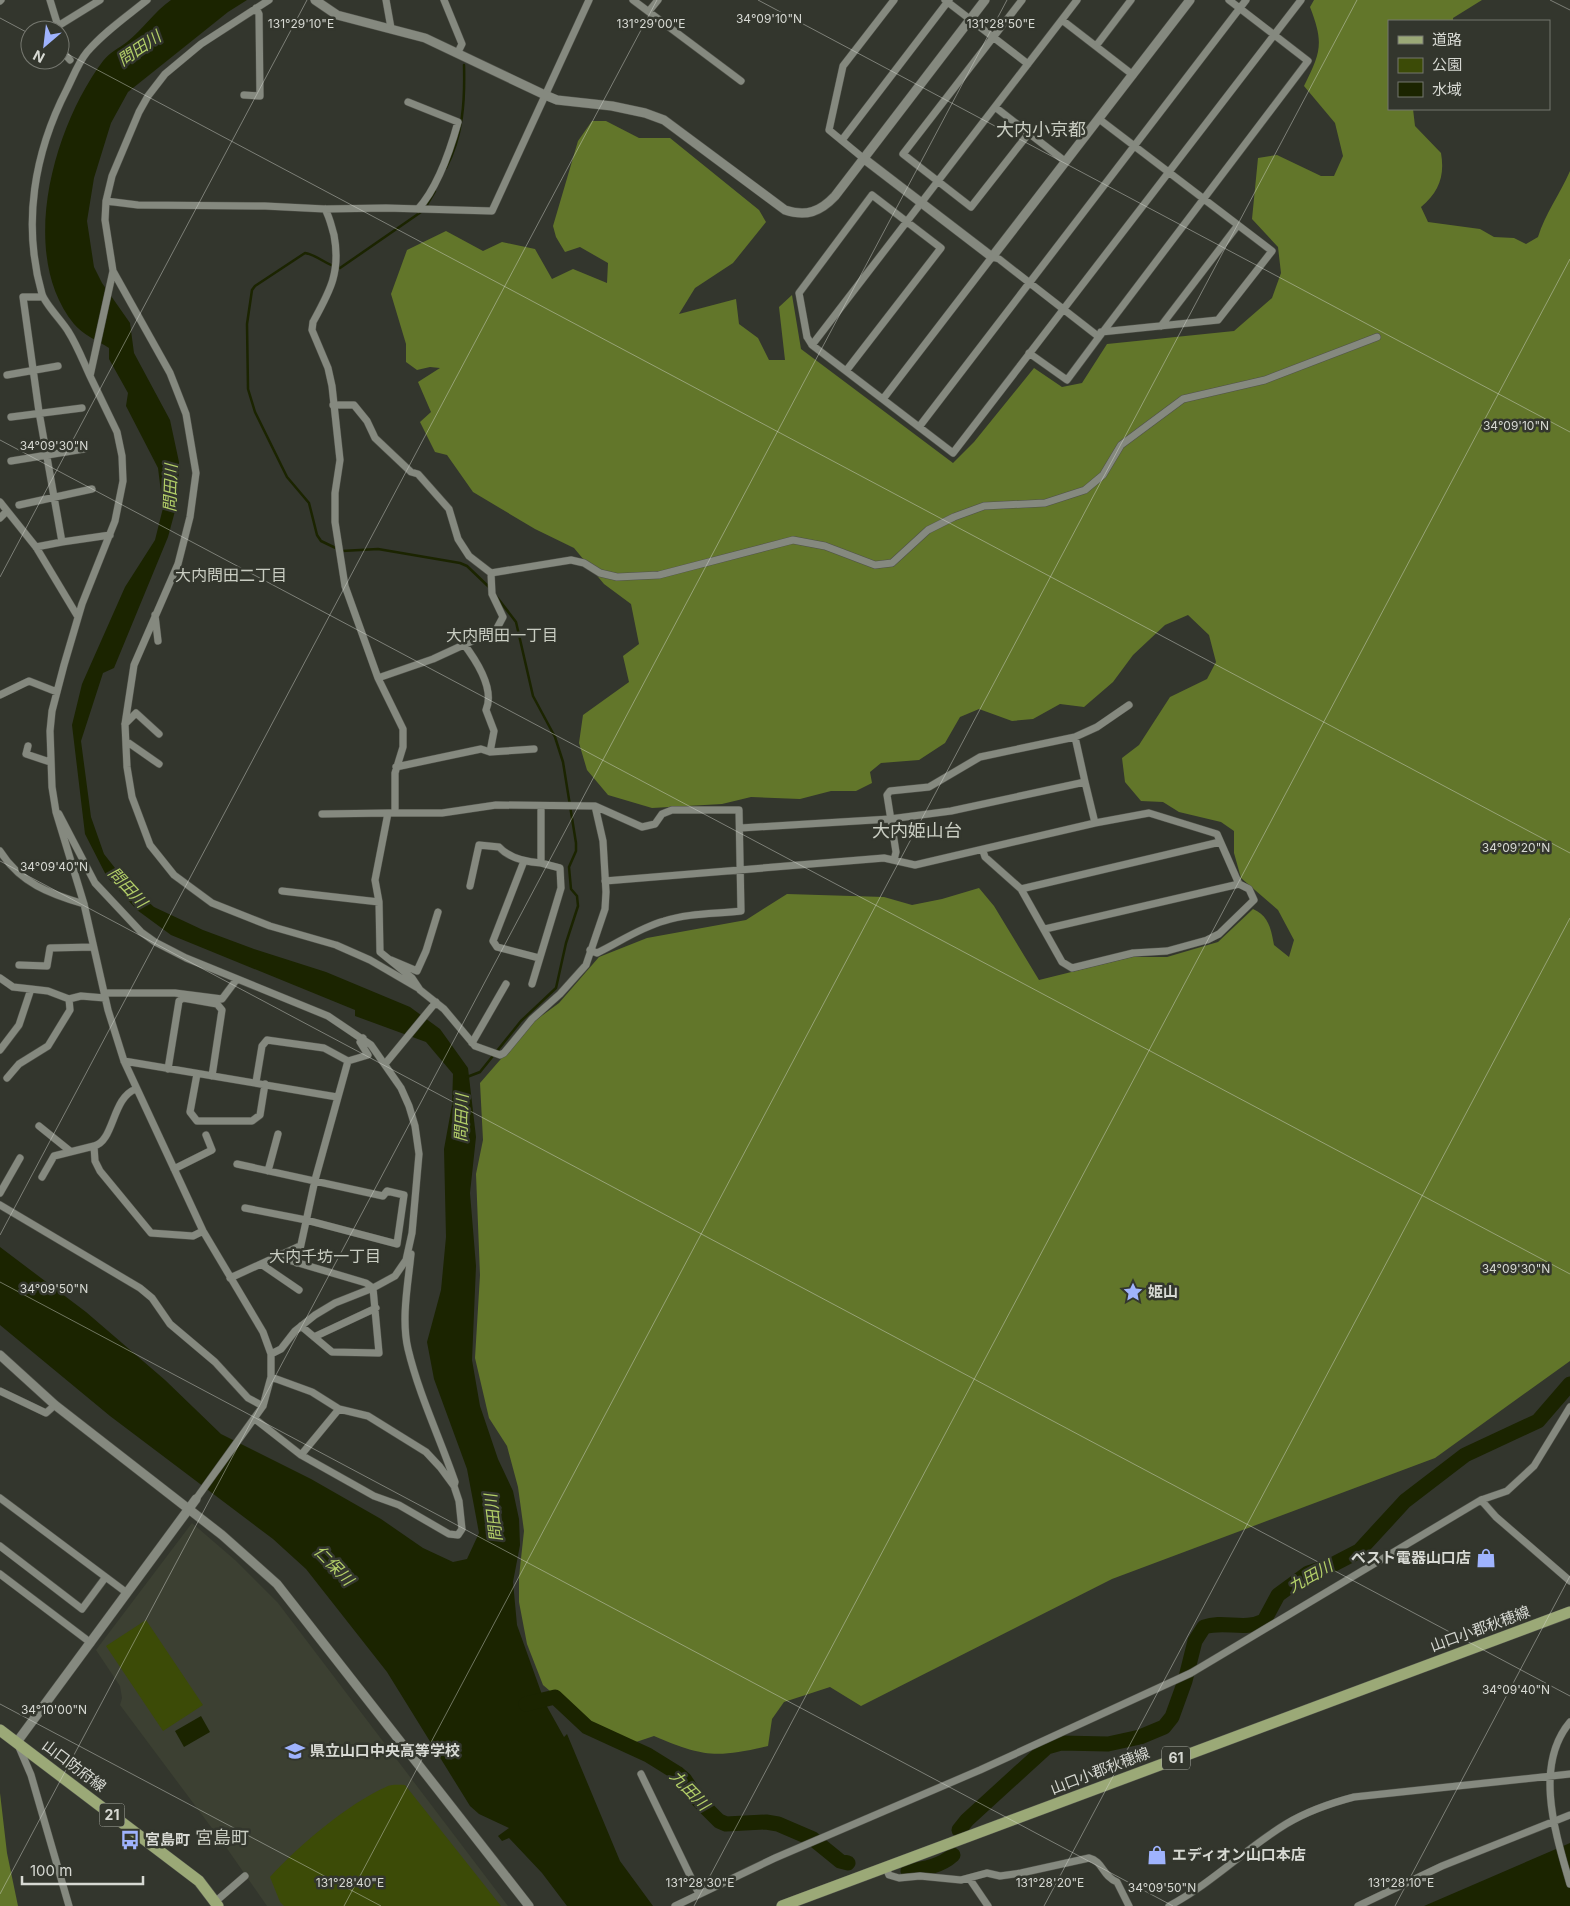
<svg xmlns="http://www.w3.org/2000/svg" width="1570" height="1906" font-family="Inter,'Noto Sans JP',sans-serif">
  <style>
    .built { fill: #3c4032 }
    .green { fill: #3c4b07 }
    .forest { fill: #62762a }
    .water { fill: #1b2400 }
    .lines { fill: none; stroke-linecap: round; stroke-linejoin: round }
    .stream { stroke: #1b2400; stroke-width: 2.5 }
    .river { stroke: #1b2400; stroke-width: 15 }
    .minor-casing { stroke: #50524a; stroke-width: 8 }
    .tertiary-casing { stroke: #50524a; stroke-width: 10 }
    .primary-casing { stroke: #50524a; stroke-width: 12 }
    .minor { stroke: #85897f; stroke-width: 7 }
    .tertiary { stroke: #85897f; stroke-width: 9 }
    .primary { stroke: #9ba977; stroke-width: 11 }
    .ticks { fill: none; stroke: #d7d9d3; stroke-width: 1; stroke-opacity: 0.45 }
    .labels { text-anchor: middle; stroke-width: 5; stroke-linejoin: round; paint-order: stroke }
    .shield { fill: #33362d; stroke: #a6a8a1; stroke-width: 1 }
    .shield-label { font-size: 14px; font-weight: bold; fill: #d7d9d3 }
    .poi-label { font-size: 15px; font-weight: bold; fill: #d7d9d3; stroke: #33362d; text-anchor: start }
    .street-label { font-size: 15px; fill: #d7d9d3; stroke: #33362d }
    .water-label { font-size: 16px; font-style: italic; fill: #b3cf68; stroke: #33362d }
    .neighbourhood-label { font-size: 16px; fill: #c9cdc2; stroke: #33362d }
    .quarter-label { font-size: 18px; fill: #c9cdc2; stroke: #33362d }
    .ticks-label { font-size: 12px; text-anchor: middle; fill: #d7d9d3; stroke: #33362d; stroke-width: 5; stroke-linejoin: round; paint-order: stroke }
  </style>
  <rect width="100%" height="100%" fill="#33362d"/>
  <path class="built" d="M192 1523 235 1560 278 1603 508 1906H267L226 1847 120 1705 122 1698 120 1686 96 1650Z"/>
  <path class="green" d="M146 1620 203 1705 163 1731 106 1646Z
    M405 1785 501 1906H284L280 1902 270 1877C297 1847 349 1803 386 1787 391 1784 399 1785 405 1785Z"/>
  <path class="forest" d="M1314 0H1482L1453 18V21H1389V109H1413L1415 126 1441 153C1445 176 1439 192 1421 207L1428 222 1480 229 1494 237 1514 238 1526 244 1538 237C1545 214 1560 194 1570 171V1361L1435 1458 1112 1579 861 1706 830 1687 784 1702 772 1719 768 1746C716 1758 703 1757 654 1736L636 1742 591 1726 543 1685 527 1644 519 1602V1577L524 1531 518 1487 507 1446 489 1418 475 1358 480 1275 476 1174 483 1140 480 1083 532 1023 559 1003 599 957 647 938 746 920 787 894 884 897 912 905 942 899 979 888 994 906 1039 980 1132 957H1167L1218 942 1253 909C1269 916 1271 929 1274 945L1289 957 1294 940 1278 910 1241 878 1234 853V831L1221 822 1179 812 1163 802 1141 801 1125 782 1122 758 1139 745 1170 697 1207 679 1216 662 1209 635 1188 615 1165 625 1133 655 1113 682 1084 707 1060 704 1033 719 1012 721 979 709 960 717 945 743 919 760 881 763 870 772 872 783 856 791H831L800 799 751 797 722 804 652 808 608 795 587 770 579 743 583 715 629 682 623 656 639 644 631 604 604 584 574 548 535 529 473 492 447 455 435 452 420 422 431 412 418 382 440 368 430 367 417 370 406 362V344L391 294 407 250 446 231 483 251 502 242 535 249 552 279 573 269 607 283 608 263 580 247 565 252 556 237 553 226 578 141 592 121H606L639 138H670L759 210 766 222 733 263 695 288 679 314 736 299 739 324 758 338 769 360H785L779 307 792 295 801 349 953 463 974 442 1034 368 1062 387 1082 383 1107 344 1234 331 1272 298 1281 273 1278 247 1252 219 1258 158 1277 155 1321 176H1334L1343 156 1335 123 1304 86C1321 52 1324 43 1310 7Z
    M0 1793 7 1853 18 1906H0Z"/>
  <path class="water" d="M171 0H247L228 12 128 92 111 123 94 178 87 221 94 267 102 283 130 323 134 353 170 420 179 462 178 500 168 537 114 668 103 673 81 741 91 817 104 854 126 882 154 907 203 930 254 949 326 972 410 1007 440 1029 468 1068 476 1137 470 1193 476 1266 472 1360 480 1406 498 1459 513 1491 519 1519 520 1545 513 1582 517 1625 545 1703 564 1737 567 1734 620 1861 653 1906H567L542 1873 509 1838 502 1841 498 1836 509 1828 479 1814 470 1806 387 1672 306 1569 273 1539 110 1416 0 1325V1247L86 1312 165 1380 221 1434 311 1479 381 1519 423 1548 453 1562 467 1559 479 1533 474 1506 467 1469 434 1379 427 1342 441 1290 446 1237 444 1149 452 1105 453 1074 426 1042 355 1016V1010L171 935 137 910 107 877 85 834 72 725 82 684 125 587 155 540 163 508 158 468 126 406 128 393 109 359V348C98 341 82 334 74 324 17 254 54 126 103 61 109 53 119 48 127 42 143 29 154 12 171 0Z
    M201 1716 210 1732 184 1747 175 1731Z
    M1570 1843V1906H1424Z"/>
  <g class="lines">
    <path class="stream" d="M446 168C463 135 465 102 464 65
      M425 208 435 191
      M421 212 340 268C327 266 318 255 305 253L255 286 252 290 247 324 248 389 255 412 287 477 309 503 317 535 321 541 342 551 378 549 460 563 467 566 490 588
      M467 1077 480 1072 521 1021 556 988 566 943 578 906 577 896 571 889 569 867 576 851V843L563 762 555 737 533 696 516 622 493 592"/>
    <path class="river" d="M526 1704 555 1697 587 1727 648 1755 677 1773 685 1780 698 1800 719 1821 726 1824 766 1822 778 1824 813 1839 840 1861 848 1863
      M959 1830 967 1820 1047 1747 1061 1743 1108 1744 1140 1737 1164 1727 1172 1717 1185 1681 1195 1641 1204 1627C1224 1620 1244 1631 1264 1621L1278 1595 1308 1573 1332 1565 1359 1551 1405 1501 1465 1455 1538 1421 1570 1384
      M908 1871C924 1869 941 1866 953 1855"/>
    <defs>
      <path id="minor" d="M50 0 58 26 56 30
        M386 0 391 28
        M444 0 462 44 458 52
        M633 0 741 81
        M945 0 1028 64
        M1022 0 903 154 971 207 1029 133
        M0 1 1 0
        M649 11 658 0
        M1062 20 1133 75
        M58 26 100 0
        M1096 46 1131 0
        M60 49 70 60
        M244 95 260 96 259 14 256 8
        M408 102 458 122C450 151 438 187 418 209
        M995 107 1066 162
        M1099 119 1272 251 1218 320 1101 332
        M842 140 949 0
        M863 158 829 130 843 66 894 0
        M106 201 138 205 265 206 325 209 386 208 492 211 589 0
        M325 209C330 218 331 225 334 235 341 272 330 291 313 322L312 330 328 368 332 386 340 460 335 493V522L345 586 378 678 403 729V747L395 773V812
        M113 271 170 373 186 414 196 473 190 517 178 564 134 665 125 724 127 767 132 797 150 845 174 875 212 903 270 926 336 945 370 960 418 988
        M1161 326 1238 225
        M812 345 1077 0
        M1029 353 1067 380 1099 337
        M846 371 941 248 872 195 799 293 807 337 812 345 953 453 1301 0
        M7 375 58 366
        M90 376C83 361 77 345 68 331 62 321 45 304 42 294 22 224 34 153 67 89 73 77 78 63 87 52 104 32 126 17 147 0
        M883 399 992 257 999 259 1099 337 1308 61 1229 0
        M333 405H354L367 421 375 438 411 472 418 474 449 509 458 539 469 556 491 573 571 560 584 563 600 573 617 577 659 575 793 540 825 546 875 565 892 563 928 530 954 517 984 506 1045 503 1085 490 1103 475 1121 445 1183 399 1265 380 1377 337
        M11 417 82 408
        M919 427 1246 0
        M11 461 84 449
        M0 502 36 547 78 617
        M19 505 92 489
        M0 518 7 511
        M62 542 110 535
        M36 547 62 542 39 412 23 297H43
        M155 615 158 641
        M463 643C476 660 495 689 486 710L494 731 490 752
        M378 678 433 659 496 630 503 617 492 594 491 573
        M0 695 29 681 57 692
        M125 724 136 713 159 734
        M1075 737 1085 782
        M126 741 159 764
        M28 746 26 754 50 762
        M396 767 481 749 490 752 534 749
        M59 814 95 883 141 932 155 942 186 958 328 1016 371 1045 401 1088 409 1106 415 1126 419 1154 412 1233 406 1260 395 1276 373 1288 335 1303 315 1315 295 1331 281 1349 271 1354
        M322 814 388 813
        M0 851C20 883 50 894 84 904
        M983 851 985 857 1021 889 1062 962 1072 968 1133 953 1167 951 1207 940 1219 934 1254 900 1249 889 1239 884 1217 834 1149 813 1095 823
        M894 860 896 852 887 795 890 791 929 787 980 757 1075 737 1097 727 1129 705
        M524 861 493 941 497 947 539 958
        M605 881 884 858 915 865 1095 823 1085 782 951 811 890 819 741 828
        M470 886 479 845 499 847C509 858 526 862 541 863
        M1021 889 1220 842
        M282 891 379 902
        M1045 929 1239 884
        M590 950 597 953C620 942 639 928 664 921 689 913 715 914 741 911L739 810H672L662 814 655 824 642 827 595 806 496 805 442 813H388L375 880 379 902 380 952 412 978 420 990 444 1009 475 1046 500 1055 504 1053 532 1019 560 994 586 965 605 909 606 892 603 841 595 806
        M391 960 417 971 426 951 438 912
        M19 965 47 966 50 948 93 947
        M0 978 13 987 31 989
        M532 984 561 888 560 868 541 863V806
        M105 993H175L222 999 237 979
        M472 1043 506 984
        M0 1050 19 1025 31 989 48 991 69 999 81 996 105 998
        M124 1061 337 1097
        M348 1061 368 1055 360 1042 363 1038
        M385 1064 436 1002
        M168 1069 179 1001 183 998 217 1004 222 1010 212 1076
        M197 1074 190 1112 197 1121H252L260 1115 265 1084
        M7 1078 19 1064 48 1046 70 1010 69 999
        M256 1082 262 1046 267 1040 324 1048 348 1061 315 1180 297 1263
        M136 1089C112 1097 114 1142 94 1146L95 1161 100 1171 151 1233 193 1236 203 1231
        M39 1126 70 1151
        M237 1164 383 1196 387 1191 404 1195 397 1244 306 1220 245 1208
        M174 1169 212 1150 206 1135
        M268 1171 278 1134
        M42 1177 54 1156 94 1146
        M0 1193 20 1158
        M0 1205 140 1288 152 1298 170 1324 215 1362 248 1398 263 1406
        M281 1254 285 1259 366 1283 373 1288 379 1353 332 1352 301 1326
        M411 1254C408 1284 401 1319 408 1349 419 1395 440 1438 455 1482L454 1486
        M261 1264 299 1290
        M230 1278 300 1246
        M314 1337 376 1308
        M0 1391 46 1413 55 1405
        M255 1419 301 1455 374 1496 399 1505 449 1534 458 1535 462 1529 459 1501 454 1486 440 1467 426 1452 368 1416 339 1409 312 1392 271 1377
        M301 1455 339 1409
        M0 1498 127 1593
        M196 1499 263 1406 271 1377V1354L263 1332 203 1231 124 1061 108 1010 84 904 56 812 52 787 50 731 52 711 64 665 82 604 115 521 123 481 122 456 117 432 90 376 113 271 105 220 106 201 112 176 139 112 148 96 165 74 201 44 269 0
        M1481 1500 1496 1517 1570 1581
        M0 1546 82 1609 105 1578
        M0 1574 91 1643
        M1570 1722C1533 1766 1556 1835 1570 1884
        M19 1747 31 1775 69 1906
        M641 1774 699 1894
        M886 1868 889 1875 899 1878 920 1876 961 1880 987 1873 1000 1876 1021 1873 1089 1858C1103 1861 1102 1876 1117 1882L1129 1906
        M969 1878 988 1906
        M215 1902 245 1876
        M675 1906 775 1858 980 1770 1191 1673 1481 1500 1507 1491 1534 1466 1570 1407
        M1169 1906C1211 1884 1245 1849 1286 1824 1306 1812 1331 1803 1354 1797L1570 1774
        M1358 1906 1442 1866 1570 1815"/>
      <path id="tertiary" d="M315 0 337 15 425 38 545 95 557 100 612 106 645 113 664 120 785 210C806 217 820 212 835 196L985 0
        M863 158 992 257 1190 0
        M0 1355 55 1405 222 1535 277 1584 529 1906
        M17 1742 196 1499"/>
      <path id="primary" d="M0 1730 199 1881 218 1906
        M782 1906 1570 1612"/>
    </defs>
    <use href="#minor" class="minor-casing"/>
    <use href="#tertiary" class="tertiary-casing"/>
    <use href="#primary" class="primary-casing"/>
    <use href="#minor" class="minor"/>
    <use href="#tertiary" class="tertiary"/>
    <use href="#primary" class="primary"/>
  </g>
  <path class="ticks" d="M758 0 1570 432M1550 0 1570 10M0 18 30 34M60 50 1570 853M0 440 1570 1274M0 577 307 0M0 861 1570 1696M0 1235 657 0M0 1282 1173 1906M0 1704 381 1906M0 1894 1007 0M344 1906 1357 0M694 1906 1570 259M1044 1906 1570 918M1395 1906 1570 1576"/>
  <defs>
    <symbol id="sight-bare" viewBox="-9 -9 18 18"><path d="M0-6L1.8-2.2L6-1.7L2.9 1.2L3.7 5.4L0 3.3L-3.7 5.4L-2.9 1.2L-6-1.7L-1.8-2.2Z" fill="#9fb3fd" stroke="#33362d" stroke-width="2.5" paint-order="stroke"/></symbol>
    <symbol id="shop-bare" viewBox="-9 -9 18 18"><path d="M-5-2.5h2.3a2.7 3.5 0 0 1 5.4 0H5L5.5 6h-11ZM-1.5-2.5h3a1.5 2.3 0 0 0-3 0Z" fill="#9fb3fd" stroke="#33362d" stroke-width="2.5" paint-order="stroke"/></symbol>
    <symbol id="school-bare" viewBox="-9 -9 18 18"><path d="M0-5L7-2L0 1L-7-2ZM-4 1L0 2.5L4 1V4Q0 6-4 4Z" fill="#9fb3fd" stroke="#33362d" stroke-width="2.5" paint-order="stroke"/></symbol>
    <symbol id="bus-bare" viewBox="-9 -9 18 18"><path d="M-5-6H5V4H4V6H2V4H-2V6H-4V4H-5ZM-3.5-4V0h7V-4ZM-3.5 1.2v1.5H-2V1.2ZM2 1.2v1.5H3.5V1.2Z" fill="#9fb3fd" stroke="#33362d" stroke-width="2.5" paint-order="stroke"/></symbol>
  </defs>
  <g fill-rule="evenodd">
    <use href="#sight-bare" x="1119" y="1278" width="28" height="28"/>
    <use href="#shop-bare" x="1472" y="1544" width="28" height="28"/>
    <use href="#school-bare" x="281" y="1737" width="28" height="28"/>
    <use href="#bus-bare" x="116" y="1826" width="28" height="28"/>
    <use href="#shop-bare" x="1143" y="1841" width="28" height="28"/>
  </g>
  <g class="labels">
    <g class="shield">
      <rect x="1162" y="1746.5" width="28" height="23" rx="4"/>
      <rect x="99.5" y="1803.5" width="25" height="23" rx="4"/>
    </g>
    <g class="shield-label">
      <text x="1176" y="1763">61</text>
      <text x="112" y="1820">21</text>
    </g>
    <g class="poi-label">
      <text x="1148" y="1297">姫山</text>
      <text x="1471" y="1563" text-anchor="end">ベスト電器山口店</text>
      <text x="310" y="1756">県立山口中央高等学校</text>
      <text x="145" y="1845">宮島町</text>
      <text x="1172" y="1860">エディオン山口本店</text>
    </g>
    <g class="street-label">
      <text transform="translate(1480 1629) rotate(-20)" y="5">山口小郡秋穂線</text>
      <text transform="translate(74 1766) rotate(37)" y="5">山口防府線</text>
      <text transform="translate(1100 1771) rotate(-21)" y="5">山口小郡秋穂線</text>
    </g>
    <g class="water-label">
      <text transform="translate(139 48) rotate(-34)" y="6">問田川</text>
      <text transform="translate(170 488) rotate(-88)" y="6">問田川</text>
      <text transform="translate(128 887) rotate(47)" y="6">問田川</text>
      <text transform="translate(461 1118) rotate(-88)" y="6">問田川</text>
      <text transform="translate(493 1518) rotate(-97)" y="6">問田川</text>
      <text transform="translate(334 1565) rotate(46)" y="6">仁保川</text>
      <text transform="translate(1310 1576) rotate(-29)" y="6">九田川</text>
      <text transform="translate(690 1790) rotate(46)" y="6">九田川</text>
    </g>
    <g class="neighbourhood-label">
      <text x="231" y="581">大内問田二丁目</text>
      <text x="502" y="641">大内問田一丁目</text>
      <text x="325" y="1262">大内千坊一丁目</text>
    </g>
    <g class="quarter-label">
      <text x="1041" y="136">大内小京都</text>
      <text x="917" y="837">大内姫山台</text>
      <text x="222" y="1844">宮島町</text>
    </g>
  </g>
  <g class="ticks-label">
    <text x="769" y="23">34°09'10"N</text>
    <text x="301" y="28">131°29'10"E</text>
    <text x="651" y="28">131°29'00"E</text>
    <text x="1001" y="28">131°28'50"E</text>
    <text x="1516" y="430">34°09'10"N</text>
    <text x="54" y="450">34°09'30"N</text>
    <text x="1516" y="852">34°09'20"N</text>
    <text x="54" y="871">34°09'40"N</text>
    <text x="1516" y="1273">34°09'30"N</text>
    <text x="54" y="1293">34°09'50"N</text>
    <text x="1516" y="1694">34°09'40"N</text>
    <text x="54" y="1714">34°10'00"N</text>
    <text x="350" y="1887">131°28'40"E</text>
    <text x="700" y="1887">131°28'30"E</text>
    <text x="1050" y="1887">131°28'20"E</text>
    <text x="1401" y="1887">131°28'10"E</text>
    <text x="1162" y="1892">34°09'50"N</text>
  </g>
  <rect x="1388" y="20" width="162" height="90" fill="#33362d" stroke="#75776f"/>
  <rect x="1398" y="36" width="25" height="8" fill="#9ba977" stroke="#75776f"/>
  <text x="1432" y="45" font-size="15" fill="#d7d9d3">道路</text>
  <rect x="1398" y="58" width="25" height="15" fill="#3c4b07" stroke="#75776f"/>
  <text x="1432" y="70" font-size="15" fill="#d7d9d3">公園</text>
  <rect x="1398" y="82" width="25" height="15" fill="#1b2400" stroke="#75776f"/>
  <text x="1432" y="95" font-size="15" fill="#d7d9d3">水域</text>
  <g transform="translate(45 45) rotate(208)"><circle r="24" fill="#33362d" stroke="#75776f"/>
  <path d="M0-4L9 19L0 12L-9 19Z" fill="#9fb3fd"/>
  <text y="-8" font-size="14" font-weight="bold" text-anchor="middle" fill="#d7d9d3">N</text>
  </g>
  <path d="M22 1876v8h121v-8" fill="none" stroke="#d7d9d3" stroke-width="2.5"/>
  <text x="30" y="1876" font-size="15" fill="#d7d9d3" stroke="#33362d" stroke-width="4" paint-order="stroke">100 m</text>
</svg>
